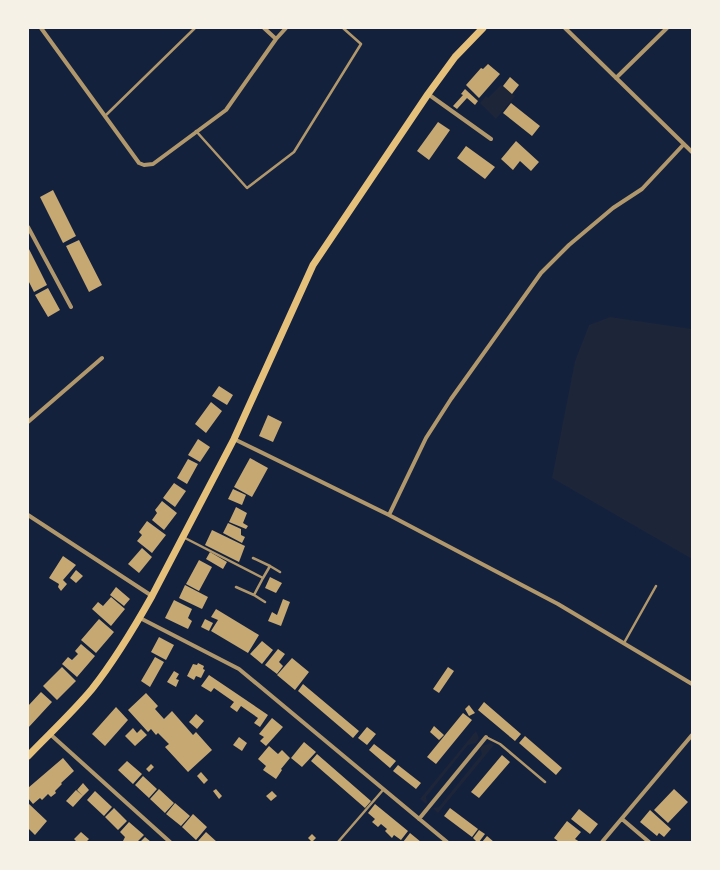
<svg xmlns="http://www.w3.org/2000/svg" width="720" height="870" font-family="Raleway,sans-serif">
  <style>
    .green { fill: #1d2539 }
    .building { fill: #c6a872 }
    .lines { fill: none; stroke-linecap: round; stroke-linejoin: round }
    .service { stroke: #b1986c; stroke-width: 2.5 }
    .minor { stroke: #b1986c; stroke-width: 4 }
    .secondary { stroke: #e5c07b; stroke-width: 7 }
  </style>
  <rect width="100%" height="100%" fill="#14213d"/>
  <path class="green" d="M501 85 515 96 496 119 480 103 486 96 488 98Z
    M610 317 692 329V559L552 478 575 361 589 325Z
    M476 731 479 738 476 743 468 745 426 797 427 802 426 804 420 799Z
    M491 743 494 745 438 813 433 808 439 807 482 754 480 748 482 746Z"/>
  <path class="building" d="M488 64 500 74 479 98 466 85 481 68 483 69Z
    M510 77 519 85 512 94 503 86Z
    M465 89 478 101 475 105 467 98 457 109 453 106 463 95 461 94Z
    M511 103 540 126 532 136 503 113Z
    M438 122 450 130 429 160 417 151Z
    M516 141 539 162 531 171 520 161 513 170 501 159Z
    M466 146 495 167 485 179 457 158Z
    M53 190 76 236 63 243 40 197Z
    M79 240 102 285 89 292 66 246Z
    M28 247 47 285 34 292 28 280Z
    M48 288 60 310 48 317 35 295Z
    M219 386 233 395 227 405 212 396Z
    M211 402 222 411 206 433 195 424Z
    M268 415 282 422 273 442 259 436Z
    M198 439 210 447 200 462 188 455Z
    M250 458 268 468 252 497 234 487Z
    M188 459 198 464 187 484 177 478Z
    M174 483 186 491 175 507 163 498Z
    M233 489 246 495 242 505 228 499Z
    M162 501 177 513 164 530 152 520 157 513 155 510Z
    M236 507 247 513 243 523 248 526 246 529 229 522Z
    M147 521 166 535 152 553 137 541 142 535 139 532Z
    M228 523 241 529V535L245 537 242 543 223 533Z
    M212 530 245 546 239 562 205 545Z
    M142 548 152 557 139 573 128 564Z
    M210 552 227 562 223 569 206 559Z
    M63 556 76 565 63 580 67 584 61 591 58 587 59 584 49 578Z
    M199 560 212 567 199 591 186 584Z
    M76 570 83 576 76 583 70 578Z
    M270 577 282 583 276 593 265 588Z
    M185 585 208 597 202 609 179 598Z
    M116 587 130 599 124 606 110 595Z
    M111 597 125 609 111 626 92 609 98 602 103 606Z
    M283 599 290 602 281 626 268 621 272 612 277 615Z
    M174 600 192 609 188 618 192 621 188 629 165 618Z
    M216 609 259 635 248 653 211 631 218 620 211 617Z
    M99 619 114 632 96 653 81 640Z
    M205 619 213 623 209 631 201 627Z
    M159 637 174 645 166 660 151 652Z
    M262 641 273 650 262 664 250 654Z
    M81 644 95 656 77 677 62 664 68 657 72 660 78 654 75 651Z
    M278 649 285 654 279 662 283 666 277 674 265 665Z
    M155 657 164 662 150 687 141 681Z
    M292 658 309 672 295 690 277 675Z
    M198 663 204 666 203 669 205 670 201 678 196 676 194 680 187 676 193 664 197 665Z
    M62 667 76 681 57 700 43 686Z
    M448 667 454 671 439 693 433 689Z
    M174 671 179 674 176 679 179 680 176 687 167 682Z
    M209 675 268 715 260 727 254 723 258 718 241 706 237 712 230 707 234 702 214 688 211 692 201 686Z
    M303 684 359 731 353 738 298 691Z
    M41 692 52 702 28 728V706Z
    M146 693 158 706 155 709 164 719 172 711 193 735 196 732 212 750 188 772 165 747 169 744 158 733 156 735 151 729 148 732 128 710Z
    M484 702 521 734 515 741 478 710Z
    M469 705 475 713 469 716 465 709Z
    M116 707 128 720 105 746 92 734Z
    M463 713 472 720 436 764 427 757Z
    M196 714 204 721 197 729 189 722Z
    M272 718 283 727 266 746 260 741 264 737 259 734Z
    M434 726 444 735 439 740 430 732Z
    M367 727 376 734 367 745 358 738Z
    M133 728 137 733 141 729 147 735 135 746 125 736Z
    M525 736 562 768 556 775 519 743Z
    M239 737 247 743 242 751 233 745Z
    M304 742 316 752 302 767 291 758Z
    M374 744 396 761 390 768 369 750Z
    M269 746 278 754 282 750 290 758 281 769 282 770 276 779 263 770 266 766 258 759Z
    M317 754 371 801 365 808 311 761Z
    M502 755 510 762 479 798 471 792Z
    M63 758 74 771 61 783 62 784 55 791 56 793 51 797 48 794 42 800 40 798 33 804 28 798V788Z
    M127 761 142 774 133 784 118 770Z
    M151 764 154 767 149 772 146 769Z
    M398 765 421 783 416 789 393 771Z
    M201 772 208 780 204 784 197 776Z
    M143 776 157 789 149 798 135 785Z
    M83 783 89 790 83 796 77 790Z
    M159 789 174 803 165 813 150 799Z
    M216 789 222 796 219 799 213 791Z
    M674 789 688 802 668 823 654 810Z
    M76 790 83 796 73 807 66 801Z
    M95 791 112 807 104 816 87 800Z
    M272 791 277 796 271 801 266 796Z
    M28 803 47 821 35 835 28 828Z
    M175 803 190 816 181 826 166 814Z
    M375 804 408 831 401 840 394 835 392 838 385 831 387 829 381 824 378 827 372 822 375 819 368 813Z
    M114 808 127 821 118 830 105 817Z
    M450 808 478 829 472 837 444 816Z
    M579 809 598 824 590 834 571 819Z
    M650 810 671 829 664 837 659 833 657 836 640 822Z
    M193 814 207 827 196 840 182 827Z
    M567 821 581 832 575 839 580 842H559L554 838Z
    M129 822 144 835 137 842 123 841 125 837 120 832Z
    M479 830 485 834 479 842H477L473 838Z
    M81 832 89 839 86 842H77L74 839Z
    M206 832 217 842H199L198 841Z
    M410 833 421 842H403Z
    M312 834 316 838 312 842 308 838Z
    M487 836 494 842H482Z
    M145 837 151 842H140Z"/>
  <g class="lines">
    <path class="service" d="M105 116 195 28
      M196 131 247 188 294 152 361 44 343 28
      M183 537 263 578 254 595 236 587
      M253 558 270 566 263 578
      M270 566 280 572
      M254 595 265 602
      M624 643 656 586
      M486 737 500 744 545 782
      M338 842 383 790"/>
    <path class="minor" d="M41 28 139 163 144 165 153 164 226 110 276 39 286 28
      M264 28 276 39
      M565 28 692 152
      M616 78 667 28
      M428 94 491 139
      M28 227 71 307
      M28 422 102 358
      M234 439 389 515 558 604 692 684
      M28 515 152 596
      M389 515 426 438 451 399 541 273 569 245 613 208 642 189 684 144
      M140 618 239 669 447 842
      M50 734 170 842
      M419 819 486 737
      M622 819 649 842
      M602 842 692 735"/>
    <path class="secondary" d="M28 756C49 734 72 713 92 689 115 660 134 628 152 596L234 439 313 265 428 94 455 57 483 28"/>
  </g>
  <rect width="720" height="870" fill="none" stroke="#f6f1e7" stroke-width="58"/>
</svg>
